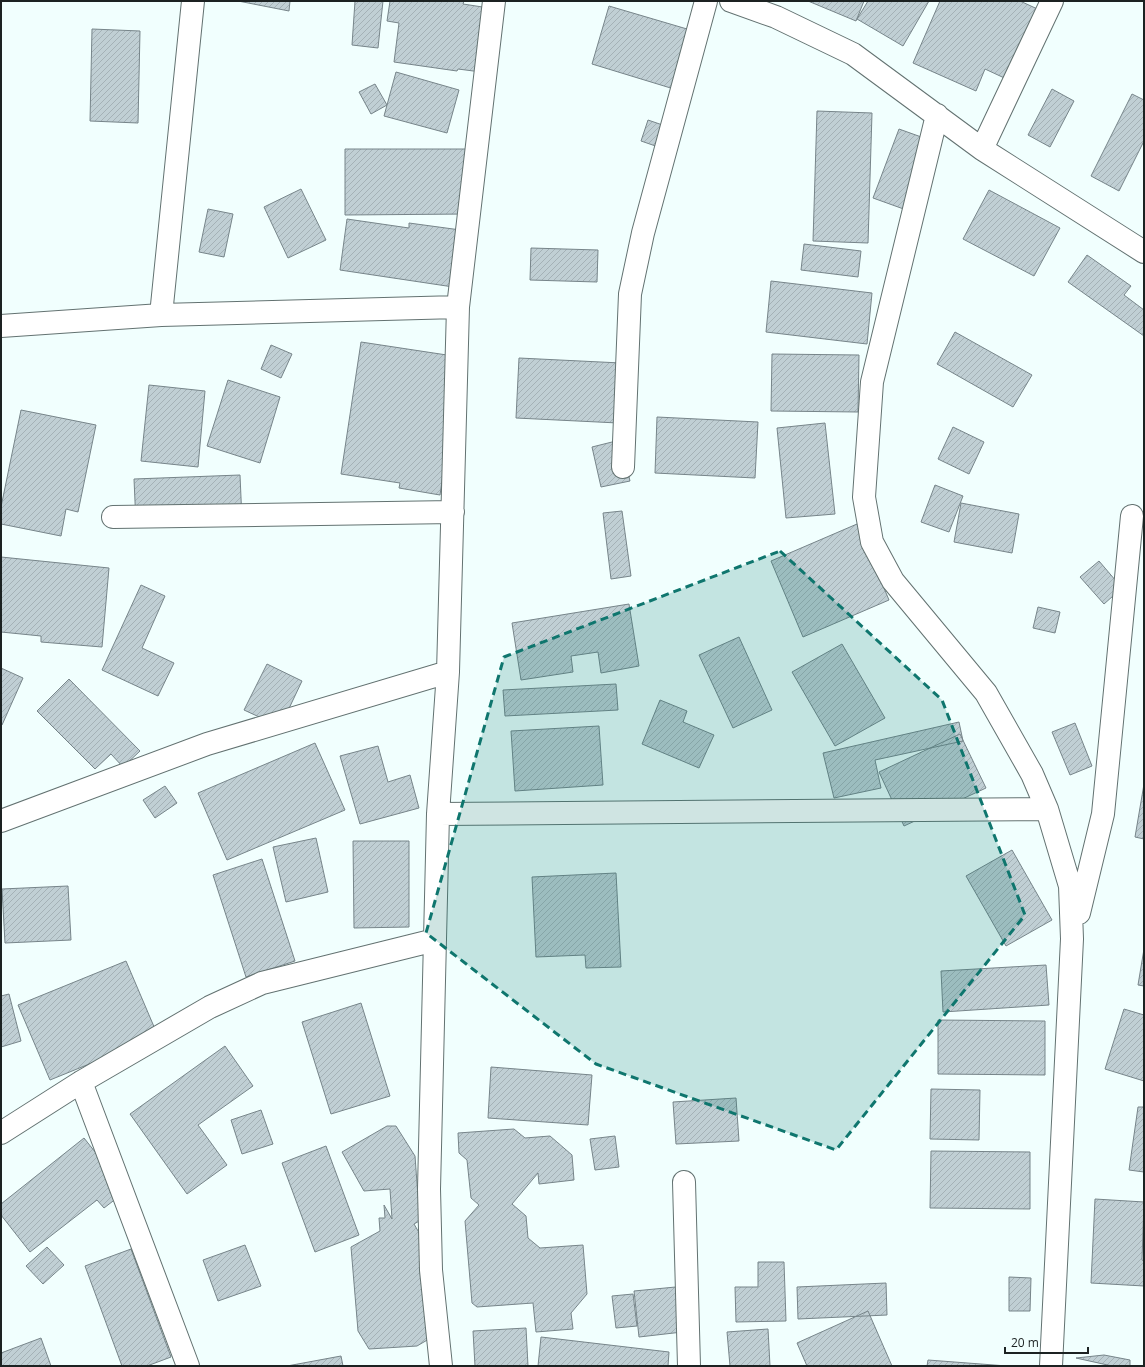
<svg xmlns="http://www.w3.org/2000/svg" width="1145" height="1367" font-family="'Open Sans',sans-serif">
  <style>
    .building { fill: url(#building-hatch); stroke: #77858a }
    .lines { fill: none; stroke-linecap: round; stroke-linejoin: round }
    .street-casing { stroke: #637271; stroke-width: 24 }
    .street { stroke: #fff; stroke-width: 22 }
    .marked { fill: #0f766e; fill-opacity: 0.2; stroke: #0f766e; stroke-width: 3; stroke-dasharray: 8 5; stroke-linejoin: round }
  </style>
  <defs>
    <pattern id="building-hatch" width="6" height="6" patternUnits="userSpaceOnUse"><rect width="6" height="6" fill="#c0cfd4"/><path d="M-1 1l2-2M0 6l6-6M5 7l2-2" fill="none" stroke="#a4b1b6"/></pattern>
  </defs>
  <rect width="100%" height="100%" fill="#f1fffe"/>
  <path class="building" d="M238 1H290L289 11Z
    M355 1H383L378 48 352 45Z
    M390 1H464L463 4 489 8 481 72 458 69 457 71 394 62 399 23 387 21Z
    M808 1H864L856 21Z
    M868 1H929L903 46 857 19Z
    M940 1H1020L1044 12 1013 82 985 69 976 91 913 63Z
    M609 6 704 34 687 93 592 64Z
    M92 29 140 31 138 123 90 121Z
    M396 72 459 90 447 133 384 116Z
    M375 84 387 105 371 114 359 92Z
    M1052 89 1074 101 1050 147 1028 135Z
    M1132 94 1144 100V141L1119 191 1091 176Z
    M817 111 872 113 868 243 813 241Z
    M648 120 680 131 673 152 641 141Z
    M899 129 938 143 912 212 873 198Z
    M345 149H467V214L345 215Z
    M301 189 326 240 288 258 264 207Z
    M989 190 1060 228 1034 276 963 239Z
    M208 209 233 214 224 257 199 252Z
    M347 219 409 228V223L468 231 460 288 340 270Z
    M804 244 861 251 858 277 801 270Z
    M531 248 598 250 597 282 530 280Z
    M1087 255 1131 286 1124 295 1144 310V336L1068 282Z
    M771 281 872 293 867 344 766 332Z
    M955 332 1032 375 1013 407 937 364Z
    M361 342 460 357 440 495 399 488 400 483 341 474Z
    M271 345 292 354 281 378 261 369Z
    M772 354 859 355 858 412 771 411Z
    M519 358 621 363 618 423 516 418Z
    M228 380 280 397 260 463 207 446Z
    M149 385 205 391 198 467 141 461Z
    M21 410 96 425 78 512 66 509 61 536 1 524V507Z
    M657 417 758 422 755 478 655 473Z
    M825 423 835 514 786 518 777 428Z
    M953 427 984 442 969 474 938 459Z
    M620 440 630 481 601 487 592 447Z
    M240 475 242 520 136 524 134 479Z
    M935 485 963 496 949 532 921 522Z
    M961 503 1019 514 1012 553 954 542Z
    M622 511 631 576 611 579 603 513Z
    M857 524 889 600 803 637 771 561Z
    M1 557 109 568 102 647 41 642V636L1 632Z
    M1099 561 1122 588 1104 604 1080 577Z
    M141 585 165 596 142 648 174 663 158 696 102 670Z
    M629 604 639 666 601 673 598 652 571 656 573 672 521 680 512 623Z
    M1038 607 1060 612 1055 633 1033 628Z
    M739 637 772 710 733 728 699 655Z
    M842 644 885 718 835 746 792 672Z
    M267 664 302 681 284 719 272 713 268 721 244 710Z
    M1 668 23 678 2 725H1Z
    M69 679 140 751 123 767 111 754 95 769 37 711Z
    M616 684 618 710 505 716 503 690Z
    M660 700 687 711 683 722 714 735 699 768 642 744Z
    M959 722 963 741 875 760 881 788 834 798 823 753Z
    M1075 723 1092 766 1070 775 1052 732Z
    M599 726 603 785 515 791 511 731Z
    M960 734 986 788 904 826 879 772Z
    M315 743 345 810 227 860 198 793Z
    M378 746 388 782 410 775 419 808 360 824 340 756Z
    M1144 784V839L1135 837Z
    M165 786 177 803 155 818 143 800Z
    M316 838 328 892 286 902 273 847Z
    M353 841H409V927L354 928Z
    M1012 850 1052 920 1006 946 966 876Z
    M262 859 295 961 246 977 213 875Z
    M616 873 621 967 586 968 585 955 536 957 532 877Z
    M68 886 71 940 5 943 2 889Z
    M1144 949V986L1138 985Z
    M126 961 158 1036 50 1080 18 1005Z
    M1046 965 1049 1005 943 1012 941 971Z
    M9 994 21 1041 1 1047V996Z
    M361 1003 390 1096 331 1114 302 1022Z
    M1124 1009 1144 1015V1081L1105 1069Z
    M938 1020 1045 1021V1075L938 1074Z
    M225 1046 253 1086 198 1125 227 1165 187 1194 130 1114Z
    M491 1067 592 1075 588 1125 488 1118Z
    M931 1089 980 1090 979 1140 930 1139Z
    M736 1098 739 1141 676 1144 673 1102Z
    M1138 1107H1144V1172L1129 1170Z
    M261 1110 273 1144 242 1154 231 1120Z
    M387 1126H396L415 1156 418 1197 428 1216 414 1224 421 1236 429 1339 417 1346 369 1349 358 1331 351 1247 380 1231 379 1218H385L384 1205 392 1219 390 1189 364 1191 342 1152Z
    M514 1129 525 1138 550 1136 572 1155 574 1180 539 1184 538 1173 512 1204 526 1216 528 1238 540 1248 583 1245 587 1294 571 1313 573 1329 536 1332 533 1303 477 1307 472 1303 465 1221 479 1205 471 1198 467 1160 459 1153 458 1133Z
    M615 1136 619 1167 595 1170 590 1139Z
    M84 1138 126 1191 104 1208 97 1200 30 1252 1 1215V1204Z
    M326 1146 359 1235 315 1252 282 1163Z
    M931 1151 1030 1152V1209L930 1208Z
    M1095 1199 1144 1202 1142 1260 1144 1261V1286L1091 1283Z
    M245 1245 261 1286 218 1301 203 1260Z
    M47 1247 64 1265 43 1284 26 1266Z
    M131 1249 171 1357 147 1366H122L85 1266Z
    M758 1262H784L786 1321 736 1322 735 1287H758Z
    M1009 1277 1031 1278 1030 1311H1009Z
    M886 1283 887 1315 798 1319 797 1287Z
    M686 1286 691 1331 639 1337 634 1291Z
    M633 1294 637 1326 616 1328 612 1296Z
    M868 1311 892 1366H807L797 1343Z
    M526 1328 528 1366H475L473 1331Z
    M768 1329 770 1366H730L727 1332Z
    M541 1337 669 1352 668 1366H538Z
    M41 1338 51 1366H1V1353Z
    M1104 1355 1130 1360V1366H1112L1076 1358Z
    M341 1356 343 1366H287Z
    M928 1360 1007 1366H927Z"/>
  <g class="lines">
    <defs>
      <path id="street" d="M731 1 776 17 853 54 982 149 1144 252
        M937 115 872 382 864 497 872 542 893 581 986 693 1032 774 1047 809 1070 886 1072 939 1051 1366
        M982 149 1052 1
        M161 315 193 1
        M1 326 161 315 458 307
        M623 467 630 294 643 233 706 1
        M113 517 453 512
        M438 814 1047 809
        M1 821 207 744 448 672
        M1079 913 1103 814 1132 516
        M81 1082 188 1366
        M1 1133 81 1082 210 1007 262 983 435 940
        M684 1182 689 1366
        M441 1366 431 1270 429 1189 438 814 448 672 458 307 494 1"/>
    </defs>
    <use href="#street" class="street-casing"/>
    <use href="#street" class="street"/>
  </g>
  <path class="marked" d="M780 551 942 700 1025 915 836 1150 596 1064 426 933 504 657Z"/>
  <rect width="1145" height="1367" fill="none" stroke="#1c2222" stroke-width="4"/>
  <path d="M1005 1347v6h83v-6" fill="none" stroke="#1c2222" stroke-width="2"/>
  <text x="1011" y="1347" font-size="12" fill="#1c2222" stroke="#f1fffe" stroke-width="3" paint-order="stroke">20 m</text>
</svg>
